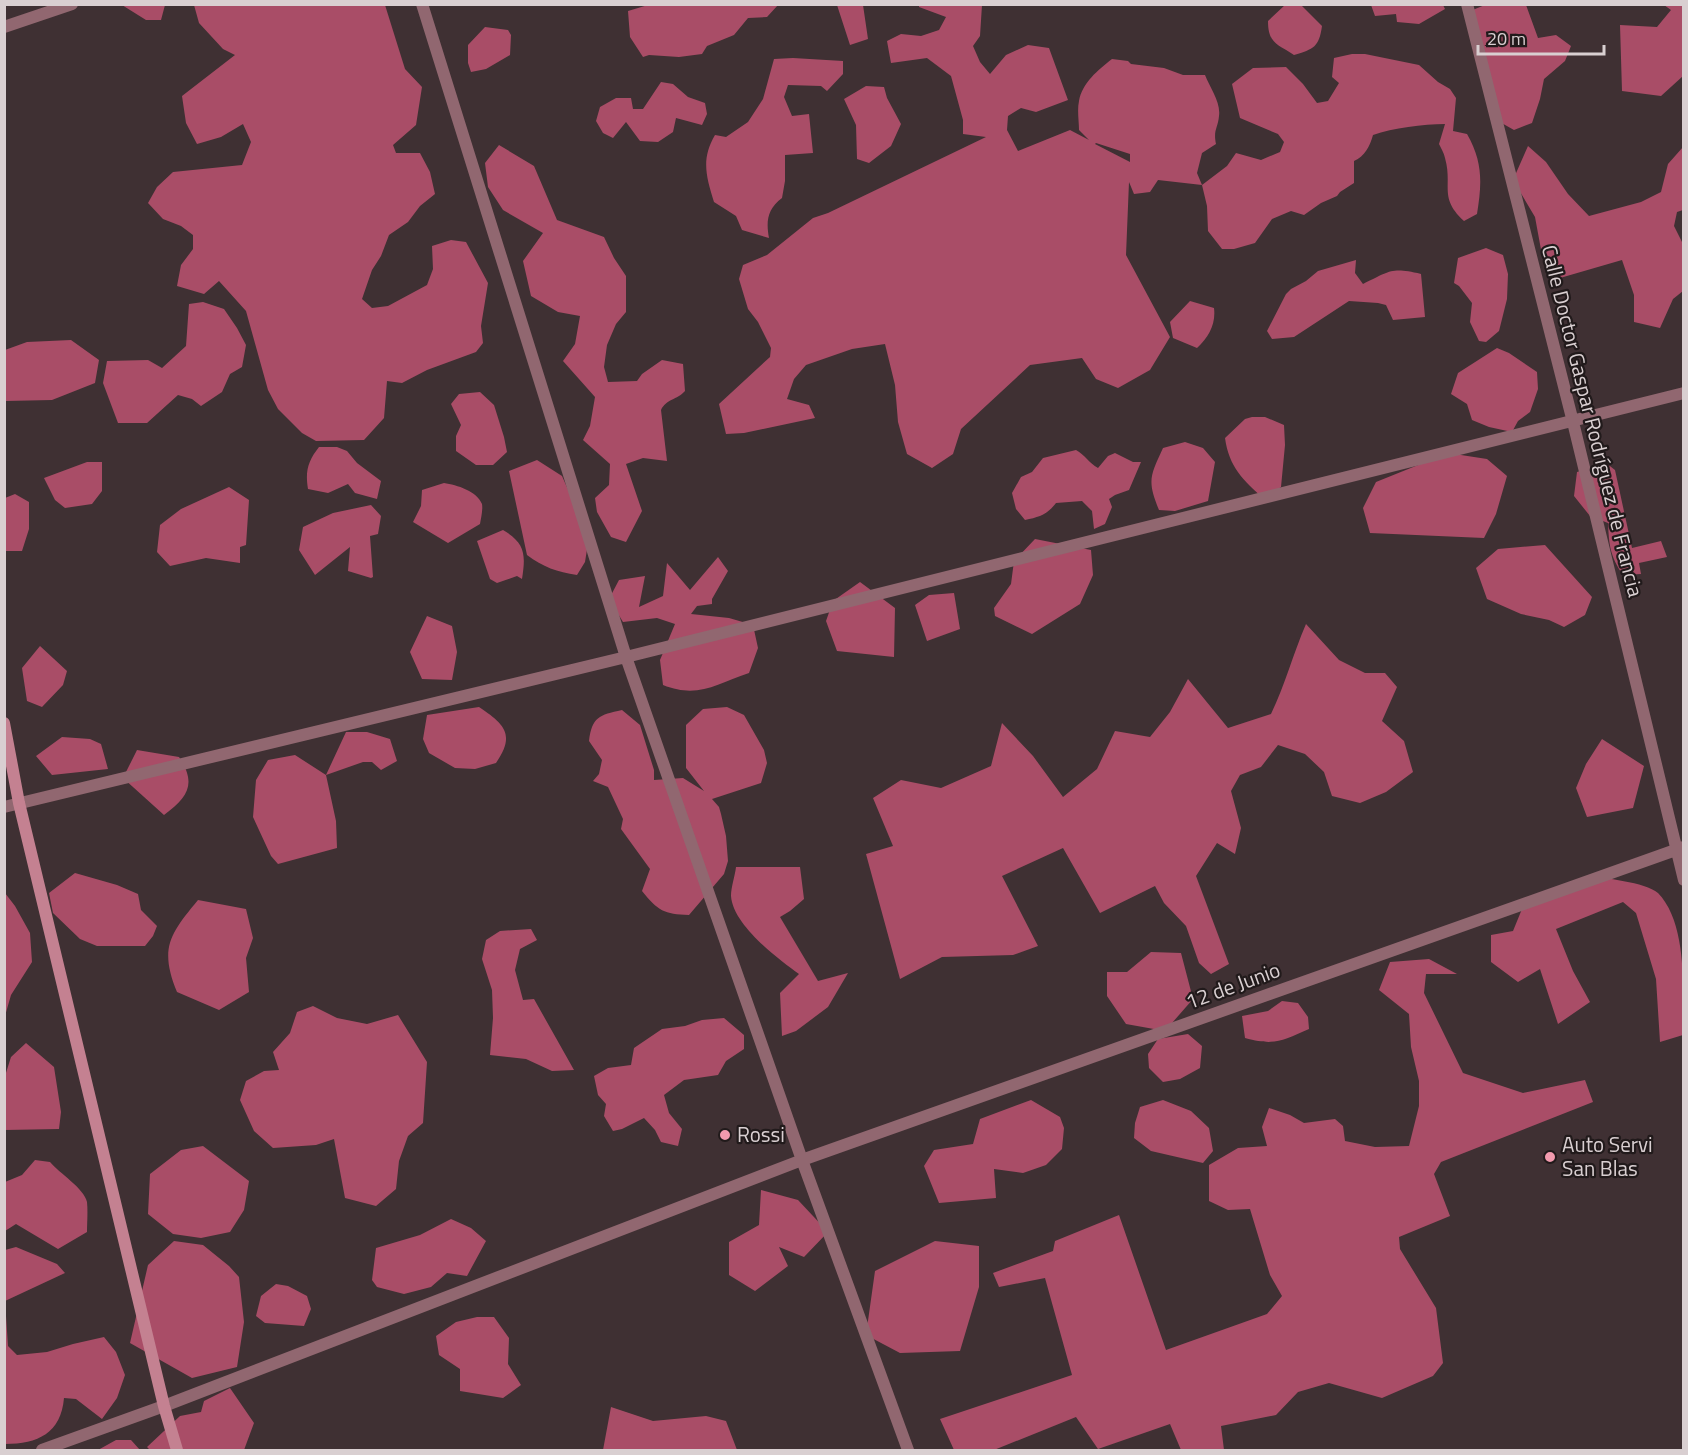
<svg xmlns="http://www.w3.org/2000/svg" width="1688" height="1455" font-family="'Titillium Web',sans-serif">
  <style>
    .forest { fill: #a94d67; fill-rule: evenodd }
    .lines { fill: none; stroke-linecap: round; stroke-linejoin: round }
    .street { stroke: #916770; stroke-width: 12 }
    .secondary { stroke: #c48191; stroke-width: 12 }
    .poi-dot { fill: #f29aae; stroke: #211a1b; stroke-width: 2 }
    .labels { text-anchor: middle; stroke-width: 4.5; stroke-linejoin: round; paint-order: stroke }
    .street-label { font-size: 21px; fill: #d9cfd1; stroke: #211a1b }
    .poi-label { font-size: 21px; fill: #d9cfd1; stroke: #211a1b; text-anchor: start }
  </style>
  <rect width="100%" height="100%" fill="#3f3033"/>
  <path class="forest" d="M122 5H165L161 20H146Z
    M194 5H385L405 69 422 87 416 125 393 145 396 153H420L430 172 435 194 420 206 408 222 389 235 381 256 372 270 362 299 372 308 388 306 427 285 433 269 432 246 451 240 466 242 488 283 481 326 483 343 476 352 427 370 402 383 387 381 384 418 364 440 316 441 302 433 278 409 268 390 246 311 219 281 204 294 177 286 181 265 193 249V235L181 226 163 219 148 203 157 187 173 172 242 165 251 142 243 124 221 137 197 144 186 123 182 96 235 55 223 49 199 23Z
    M648 5V4L778 5 767 17 748 18 734 35 707 46 702 54 679 57 649 55 643 57 630 37 628 11Z
    M837 5H863L868 39 850 45Z
    M919 5H982L980 36 973 46 980 62 990 74 1006 55 1028 45 1049 48 1068 100 1036 112 1021 108 1008 116 1007 130 1018 151 1070 130 1089 140 1079 130C1079 121 1077 110 1079 101 1082 83 1098 70 1112 59L1128 61 1131 64 1164 68 1183 75H1205C1210 88 1221 102 1219 116 1218 128 1213 130 1216 144L1202 153 1197 173 1202 185 1227 166 1236 153 1261 160 1280 152 1284 142 1278 134 1240 118 1232 84 1253 68 1286 67 1303 84 1317 103 1328 101 1339 83 1332 77 1334 58 1352 54H1365L1419 65 1438 82 1450 89 1456 98 1453 131 1467 134C1483 162 1482 183 1477 214L1464 221C1438 197 1453 186 1445 158 1444 153 1441 148 1439 144L1445 124C1423 124 1393 128 1373 135 1370 146 1365 156 1354 161V183L1340 192 1337 196 1321 203 1304 215 1291 211 1272 219 1255 243 1234 249H1222L1208 231 1207 206 1202 185 1158 180 1150 192 1134 194 1129 182 1126 255 1170 337 1150 370 1118 388 1096 379 1082 358 1030 365 961 429 953 454 932 468 907 454 898 422 895 385 885 344 852 349 806 365 794 379 787 399 809 405 815 418 744 433 726 434 719 404 770 357 771 348 758 322 748 309 739 279 743 265 767 255 813 218 828 213 986 137 963 134V120L951 76 927 58 891 63 887 41 901 34 921 36 939 30 946 17 919 7ZM1096 143 1130 154V162L1095 144Z
    M1285 5H1301L1322 26C1319 47 1314 49 1294 55 1278 44 1268 44 1268 21Z
    M1371 5H1443L1445 9 1419 24 1397 22 1396 14 1375 16Z
    M1485 5H1526L1538 38 1556 35 1571 46 1565 61 1544 79 1540 99 1532 123 1514 130 1498 121 1470 11Z
    M1664 5H1683V76L1661 96 1622 91 1620 25 1657 27 1671 10Z
    M485 27 508 30 511 35 510 55 486 69 471 72 468 63V45Z
    M793 58 843 61V74L827 91 821 86 788 85 784 97 792 116 809 114 813 153 785 155V181L782 198C767 209 766 222 769 238L742 230 736 216 714 202C706 176 701 159 715 135L726 137 748 122 763 99 774 59Z
    M661 82 673 84 688 97 705 103 707 114 702 125 676 118 673 132 658 142 640 141 626 122 613 138 603 133 596 121 600 107 616 98H631L633 109H643Z
    M866 86 884 87 887 98 901 124 891 146 869 163 857 159 856 125 844 99Z
    M499 145 534 166 557 220 604 237 614 258 626 276V312L616 324 607 345 604 367 608 382 637 381 642 374 662 360 683 364 685 391C677 400 666 399 661 410L667 461 643 458 626 464 642 511 626 542 611 537 597 512 595 498 609 485 610 464 583 440 590 426 595 397 563 361 575 344 580 316 558 312 531 296 523 261 543 233 503 210 488 187 485 163Z
    M1528 146 1546 162 1568 194 1589 216 1641 202 1661 192 1668 164 1683 147V210L1677 212 1674 226 1683 244V291L1673 299 1660 328 1634 322V295L1622 260 1560 278 1542 255 1535 217 1513 180Z
    M1486 248 1503 255 1508 274 1507 299 1499 331 1486 342 1479 341 1470 322 1472 303 1459 286 1454 283 1458 258Z
    M1356 260 1355 273 1363 284C1390 271 1391 267 1421 274L1425 317 1393 320 1386 305 1378 303 1349 301 1294 337 1272 339 1267 331 1286 294 1291 289 1306 281 1318 271Z
    M1190 301 1214 308C1216 324 1209 337 1197 348L1173 338 1170 322Z
    M203 302 224 309 237 328 246 345 242 367 230 374 222 392 201 406 192 399 178 395 147 423H118L103 383 107 361 148 360 162 368 186 346 189 304Z
    M71 340 99 360 95 383 52 400 5 401V350L27 342Z
    M1497 348 1509 353 1537 372 1538 389 1530 412 1518 421 1512 432 1489 427 1472 420 1467 404 1451 394 1458 373Z
    M480 392 494 405 504 437 507 452 493 465H476L456 451V436L461 425 451 404 459 394Z
    M1252 417H1265L1284 425 1285 445 1281 487 1264 499C1243 480 1229 467 1225 438L1245 419Z
    M1185 442 1203 448 1215 462 1208 501 1175 511 1159 510C1147 481 1150 476 1163 448Z
    M319 447H337L347 451 357 463 381 481 377 499 355 493 348 484 328 493 308 489C305 471 308 461 319 447Z
    M1076 450C1085 455 1089 463 1098 468L1108 456 1115 453 1133 462H1141L1129 490 1115 495 1109 499 1112 507 1105 524 1094 529 1092 511 1082 501 1056 503C1047 515 1039 517 1025 520L1016 509 1012 493 1021 477 1032 472 1043 458Z
    M1448 453 1487 459 1507 476 1496 514 1484 538 1370 533 1363 508 1376 482Z
    M537 460 562 476 589 537 585 562 577 575C557 572 543 567 527 555L509 471Z
    M87 462H102V491L92 504 65 508 55 500 44 478Z
    M1606 463 1615 470 1632 548 1661 541 1667 557 1639 563 1641 574 1623 575C1610 556 1609 545 1608 523L1590 516 1574 496 1577 472Z
    M444 483C457 485 477 491 482 504 483 510 481 518 480 524L448 543 413 522 421 506 422 490Z
    M229 487 249 500 246 545 240 547V563L206 558 170 566 157 552 160 525 181 509Z
    M15 494 29 502V529L22 551H5V498Z
    M371 505 381 516 378 534 370 536 373 577 371 578 348 571 350 547 315 575 299 550 303 527 333 513Z
    M503 530C525 543 526 554 522 579L517 576 497 583 490 579 477 541Z
    M1035 539 1091 550 1093 575 1080 604 1032 634 995 616 994 608 1011 584 1014 561Z
    M1545 545 1592 597 1585 615 1564 627 1549 620 1521 614 1487 599 1476 568 1498 549Z
    M718 557 728 571 712 599V604L697 606 691 614 729 618 753 625 758 648 749 673C716 684 698 699 663 685L660 660 675 624 657 618 623 622 609 599 619 580 645 576 639 607 663 596 667 563 690 590Z
    M860 582 895 608 894 657 837 651 826 621 833 601Z
    M954 593 960 629 927 641 915 605 929 595Z
    M427 616 452 626 457 652 452 680 422 679 410 652Z
    M1306 624 1339 660 1365 673H1385L1397 687 1382 721 1404 741 1413 772 1386 792 1360 803 1332 796 1324 772 1305 754 1278 745 1261 767 1240 775 1231 791 1241 828 1235 854 1217 843 1196 876 1229 964 1211 974 1199 963 1186 926 1164 903 1155 886 1100 913 1063 848 1002 876 1038 946 1013 955 942 957 900 979 866 854 893 846 873 798 901 780 941 788 991 766 1002 723 1033 756 1063 797 1097 769 1115 731 1150 737 1170 712 1188 679 1228 728 1271 714C1285 685 1293 654 1306 624Z
    M40 646 67 671 63 685 42 707 27 701 22 668Z
    M479 707C504 724 516 734 496 763L475 769 455 768 429 753 423 739 427 715Z
    M727 707 744 715 764 750 767 763 761 783 712 799 719 807 721 814 726 836 728 861 724 874 689 915C664 914 658 911 642 891L650 869 621 829 623 819 608 787 593 781 599 774 602 760 589 741C592 717 599 715 622 710L640 725 654 770V780L683 778 704 791 686 768V725L703 709Z
    M346 732H367L390 739 397 761 381 770 372 762H363L326 775 336 821 337 848 278 864 271 856 253 817 256 780 268 760 295 755 326 775Z
    M62 737 90 739 101 744 108 769 52 775 36 756Z
    M1602 739 1644 766 1633 808 1587 817 1576 788 1586 764Z
    M137 750 179 757C197 784 188 797 164 815L123 778Z
    M736 867H800L804 899 790 911 780 917 818 981 848 973 828 1007 796 1031 782 1036 780 993 799 974C777 958 733 925 731 896 731 887 735 876 736 867Z
    M75 873 117 885 138 894 141 910 157 926 153 936 145 946H97L80 939 53 913 49 893Z
    M1586 876C1604 878 1645 882 1658 893 1688 924 1683 992 1683 1035L1660 1042 1656 979 1636 913 1623 902 1556 929 1573 971 1590 1002 1558 1024 1540 969 1518 982 1491 962V935L1513 931 1522 909Z
    M5 893 15 906 30 933 32 962 11 995 5 1016Z
    M198 900 246 909 253 938 246 958 249 992 219 1010 177 992C159 948 170 934 198 900Z
    M531 929 537 940 520 949 515 970 523 1000 534 999 574 1070 552 1071 526 1059 490 1055 493 1018 492 990 482 959 486 940 500 931Z
    M1151 952 1181 953 1193 999 1165 1031 1126 1024 1107 996V972H1127Z
    M1429 959 1457 974H1426L1424 993 1463 1073 1523 1093 1585 1080 1593 1102 1441 1162 1434 1174 1450 1216 1399 1237 1400 1249 1436 1308 1443 1363 1433 1376 1382 1398 1329 1383 1298 1392 1276 1415 1221 1426 1224 1450H1181L1170 1424 1098 1449 1076 1417 994 1450H954L940 1419 1072 1375 1045 1278 999 1287 993 1273 1053 1251 1055 1241 1119 1215 1166 1350 1267 1314 1282 1296 1270 1275 1250 1209 1228 1210 1209 1201V1165L1238 1148 1267 1146 1262 1127 1269 1108 1290 1115 1304 1123 1335 1119 1343 1126 1345 1141 1375 1147 1409 1146 1419 1106V1081L1411 1047 1409 1014 1379 990 1390 962Z
    M1282 1001 1298 1003 1308 1017 1309 1029C1281 1041 1275 1046 1245 1038L1242 1016 1268 1011Z
    M313 1006 337 1018 367 1024 398 1015 427 1062 423 1123 408 1136 399 1161 396 1189 376 1206 345 1198 334 1139 316 1145 273 1148 254 1131 240 1100 246 1081 264 1071 279 1070 273 1052 290 1033 297 1012Z
    M724 1018 744 1035V1049L726 1061 718 1075 684 1080 664 1095 669 1113 682 1129 678 1146 661 1142 655 1130 644 1118 622 1129 613 1131 604 1116 606 1104 598 1095 594 1076 608 1068 631 1065 634 1048 662 1029 685 1026 702 1020Z
    M1188 1034 1202 1046 1200 1068 1180 1079 1163 1082 1149 1068 1148 1054 1158 1039Z
    M26 1043 54 1067 61 1112 59 1129 5 1130V1076L11 1057Z
    M1031 1100 1060 1117 1064 1128 1062 1149 1046 1165 1023 1173 994 1169 996 1198 939 1203 924 1166 934 1150 973 1144 980 1119Z
    M1163 1100 1191 1111 1209 1128 1213 1151 1203 1163 1151 1151 1134 1138 1135 1123 1140 1107Z
    M203 1146 249 1181 244 1210 230 1232 201 1238 173 1234 148 1214 150 1174 181 1150Z
    M35 1160 50 1162C59 1173 84 1188 87 1202 88 1212 87 1223 87 1232L58 1249 16 1224 5 1231V1182L22 1175Z
    M761 1190 798 1200 828 1232 804 1257 779 1247 788 1266 755 1291 729 1275V1242L759 1225Z
    M451 1219 471 1228 486 1241 467 1276 447 1273 431 1287 404 1294 377 1287 372 1280 376 1248 420 1235Z
    M174 1241 203 1245 229 1266 239 1277 244 1322 237 1367 192 1378 130 1343 148 1265Z
    M935 1241 979 1246V1287L960 1351 900 1353 866 1335 875 1271Z
    M16 1247 57 1264 65 1273 5 1301 8 1346 17 1355 47 1352 73 1344 104 1337 116 1352 125 1375 117 1398 102 1419 76 1399 64 1398C61 1433 38 1444 5 1444V1250Z
    M276 1284 288 1286 307 1296 311 1309 304 1326 265 1323 256 1316 261 1296Z
    M477 1317H494L509 1338 508 1364 521 1385 503 1398 460 1391V1369L439 1355 436 1336 456 1322Z
    M230 1388 254 1423 244 1450H150L147 1447 180 1416 201 1412 204 1401Z
    M611 1407 653 1421 706 1416 726 1421 737 1450H603Z
    M116 1440H131L140 1450H98Z"/>
  <g class="lines">
    <path class="street" d="M422 4 626 657 802 1160 908 1450
      M1467 4 1573 422 1684 880
      M4 27 72 4
      M4 807 626 657 1684 393
      M42 1450 164 1406 802 1160 1684 847"/>
    <path class="secondary" d="M4 723 19 803 164 1406 177 1450"/>
  </g>
  <g class="poi-dot">
    <circle cx="725" cy="1135" r="6"/>
    <circle cx="1550" cy="1157" r="6"/>
  </g>
  <g class="labels">
    <g class="street-label">
      <text transform="translate(1592 421) rotate(76)" y="7">Calle Doctor Gaspar Rodríguez de Francia</text>
      <text transform="translate(1233 986) rotate(-20)" y="7">12 de Junio</text>
    </g>
    <g class="poi-label">
      <text x="737" y="1142">Rossi</text>
      <text x="1562" y="1152">Auto Servi<tspan x="1562" dy="24">San Blas</tspan></text>
    </g>
  </g>
  <rect width="1688" height="1455" fill="none" stroke="#d9cfd1" stroke-width="12"/>
  <path d="M1478 45v9h126v-9" fill="none" stroke="#d9cfd1" stroke-width="3"/>
  <text x="1487" y="45" font-size="18" fill="#d9cfd1" stroke="#211a1b" stroke-width="4.5" paint-order="stroke">20 m</text>
</svg>
